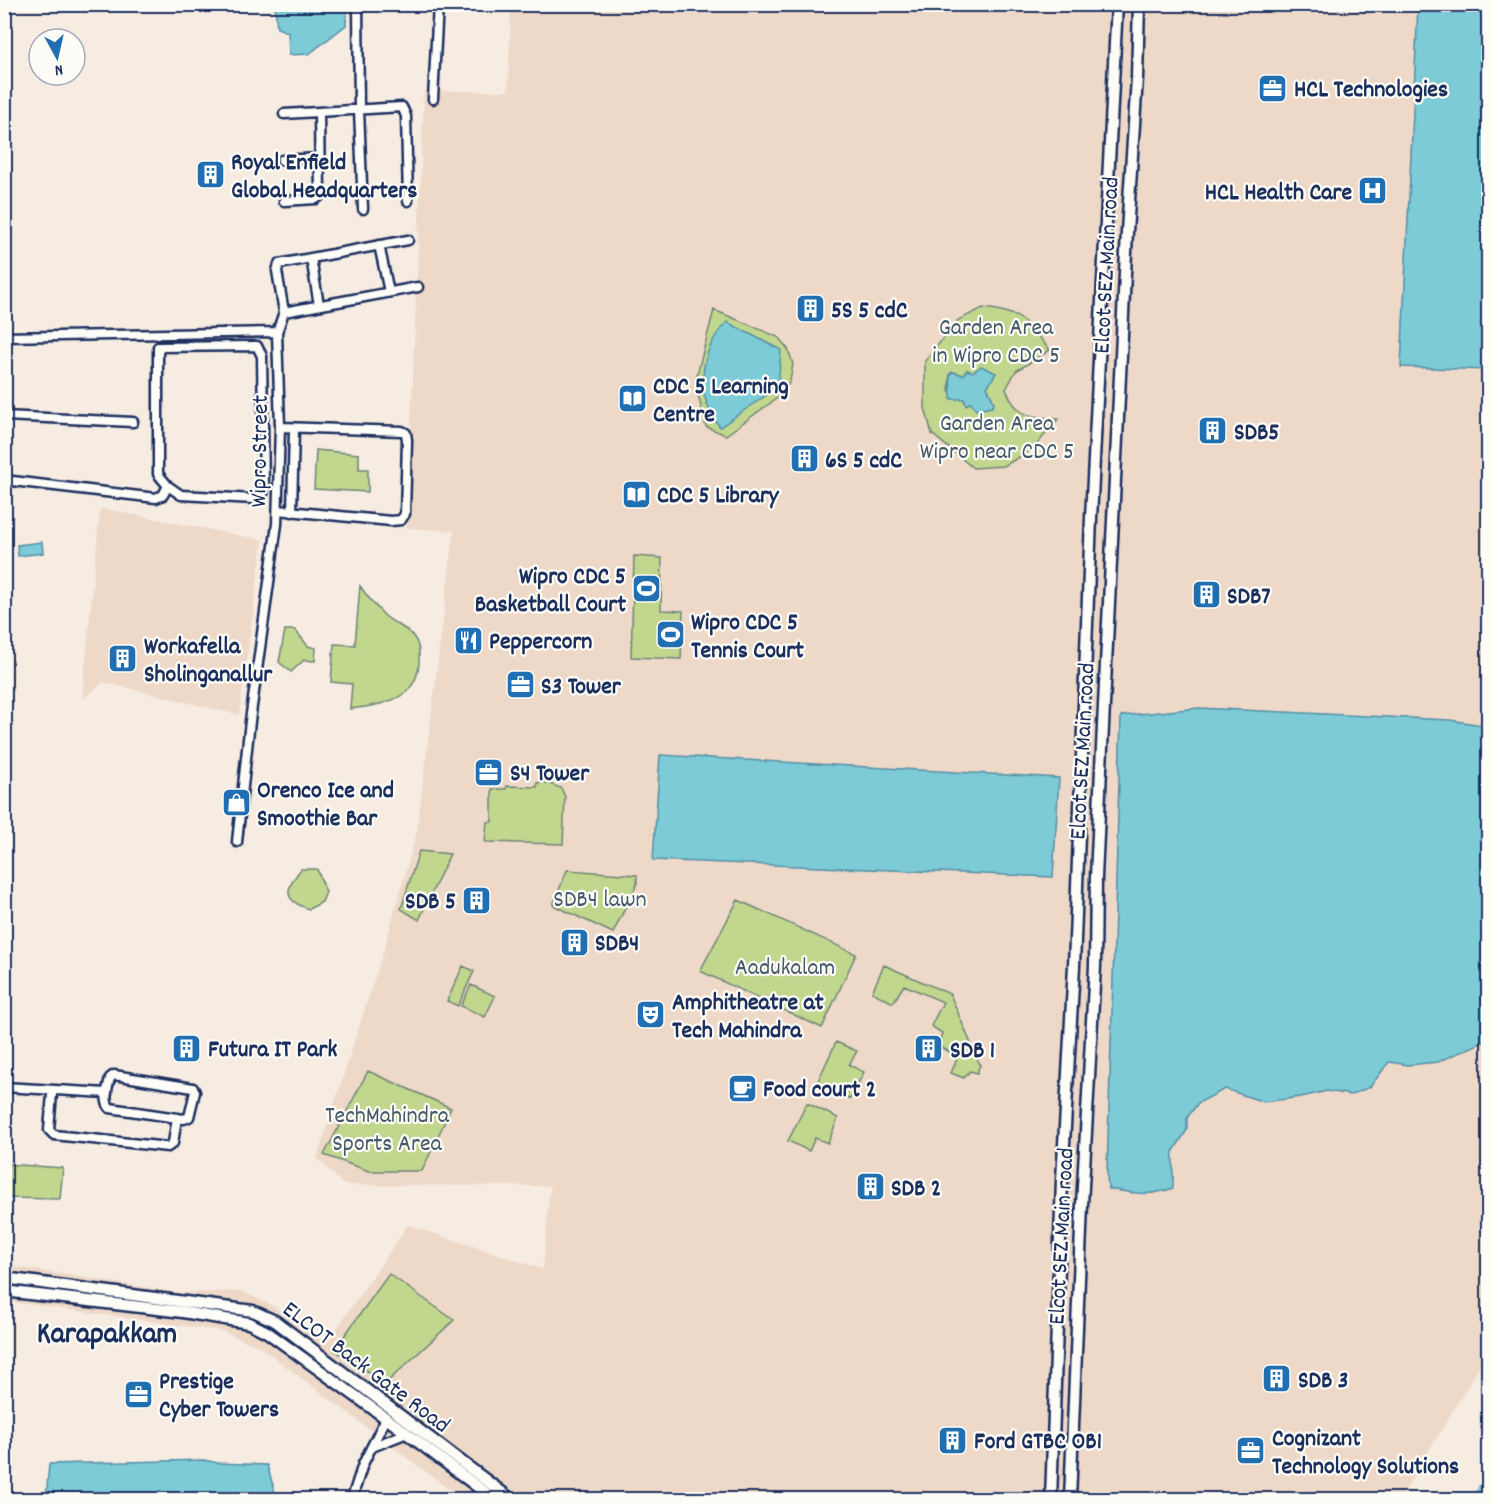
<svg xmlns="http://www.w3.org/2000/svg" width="1493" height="1504" font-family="Dekko,sans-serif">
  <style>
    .built { fill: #eed9c8 }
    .green { fill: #c1d78d; stroke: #6e8376; stroke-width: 1.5; fill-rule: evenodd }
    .water { fill: #7bcbd6; stroke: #558da6; stroke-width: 1.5 }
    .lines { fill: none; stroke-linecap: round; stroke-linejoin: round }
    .river { stroke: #7bcbd6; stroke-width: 15 }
    .minor-casing { stroke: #1b2f5e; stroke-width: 13 }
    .tertiary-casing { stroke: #1b2f5e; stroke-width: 15 }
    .minor { stroke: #fdfcf7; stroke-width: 8 }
    .tertiary { stroke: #fdfcf7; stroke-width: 10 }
    .labels { text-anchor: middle; stroke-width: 4.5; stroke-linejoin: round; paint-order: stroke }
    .poi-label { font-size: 24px; font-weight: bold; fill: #1b2f5e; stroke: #fdfcf7; text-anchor: start }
    .street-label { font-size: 24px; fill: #1b2f5e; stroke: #fdfcf7 }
    .park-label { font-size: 24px; fill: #44596a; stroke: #fdfcf7 }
    .district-label { font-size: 30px; font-weight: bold; fill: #1b2f5e; stroke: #fdfcf7 }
  </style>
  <rect width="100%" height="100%" fill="#f6ece2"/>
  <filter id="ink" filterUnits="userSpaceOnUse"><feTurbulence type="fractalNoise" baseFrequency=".0167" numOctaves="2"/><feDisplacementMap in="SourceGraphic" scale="12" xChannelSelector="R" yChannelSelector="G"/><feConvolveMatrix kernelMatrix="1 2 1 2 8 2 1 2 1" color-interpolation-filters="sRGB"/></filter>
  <g filter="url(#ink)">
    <path class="built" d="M511 5H1488V1352L1400 1499H462L260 1347 221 1331 5 1301V1265L181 1293 241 1291 273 1306 326 1344 408 1225 543 1269 550 1186 344 1185 317 1158 384 949 417 831 454 531 407 528 424 91H508Z
      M100 508 263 540 239 715 103 682 82 700Z"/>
    <path class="green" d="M983 308C1022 312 1026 322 1050 350L1016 371 1006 389C1017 418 1030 416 1058 419L1033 449 1004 466 973 468 932 434 925 408V361L958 320ZM953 372 963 375 973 372 995 373 987 387 994 403 992 407 971 402 966 405 964 399 949 391 950 374Z
      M714 310 778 337 788 349 793 364 790 381 783 394 726 435 706 427 695 382Z
      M316 450 359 454V469H368V492L314 489Z
      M634 556 662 558 661 610 683 611 681 659 631 657Z
      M360 586C367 596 375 606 384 615 392 623 406 627 413 636 420 645 419 652 419 663 417 701 381 705 350 709L352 684 331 682 334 644 355 645Z
      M285 630H295L308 646 316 648 315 661 304 660 291 672 279 662Z
      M544 782 561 788 565 797 563 844 485 842 487 822H492V789H506L507 786 537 787V783Z
      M419 851 450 854 419 920 401 909Z
      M301 869H317L326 892 322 902 309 909C281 900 286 888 301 869Z
      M567 870 637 875V884L613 933 553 905Z
      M738 900 856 954 822 1028 700 971Z
      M884 965 950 994 980 1065 977 1073 970 1071 964 1078 951 1073 958 1056 938 1046 942 1033 931 1026 943 1002 904 985 893 1003 872 992Z
      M463 966 474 971 458 1006 447 1001Z
      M471 985 495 996 485 1017 461 1006Z
      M836 1042 857 1051 849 1065 864 1072 850 1099 816 1085Z
      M368 1071 451 1108 422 1171H369L324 1155Z
      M807 1103 838 1118 828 1143 815 1138 809 1151 788 1141Z
      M5 1164 63 1168 60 1199 5 1198Z
      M389 1274 454 1320 386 1383 334 1350Z"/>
    <path class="water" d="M275 5H347L346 25 309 54 289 55 288 32 277 28Z
      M1418 5H1488V370L1401 367Z
      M727 322 781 350 778 387 720 427C694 395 699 351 727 322Z
      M981 366 996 373 987 387 994 403 992 407 976 410 971 402 966 405 964 399H951L950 374 953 372 963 375 967 370 973 372Z
      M42 542 43 553 18 556 17 545Z
      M1198 708 1450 720 1488 726V1044L1483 1042 1438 1062 1408 1065 1389 1062 1370 1087 1351 1095 1327 1091 1301 1097 1264 1102 1225 1089 1198 1103 1187 1118V1130L1173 1152V1188C1150 1197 1132 1193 1108 1189L1107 1173 1121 716Z
      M660 755 1059 778 1053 877 653 860Z
      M204 1460 218 1463 267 1465 277 1499H46L49 1464Z"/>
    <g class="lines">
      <path class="river" d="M1479 1500 1488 1484"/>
      <defs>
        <path id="minor" d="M358 4 359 110 363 209
          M433 99 438 4
          M284 114 402 107 406 116 408 201
          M282 160 320 158
          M284 201 316 199 320 196 319 112
          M408 240 279 264 277 271 284 312 418 287
          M379 245 389 292
          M311 258 319 305
          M4 337 277 332
          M4 416 133 422
          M4 480 156 498 163 495 168 486 181 495 254 499 263 494 264 488 262 356 257 346 158 347V474L168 486
          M278 510 391 521 401 520 405 514 407 440 406 433 402 431 280 427
          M292 512 294 428
          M237 842 250 721 277 524 280 427 277 332 284 312
          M114 1075 193 1088 195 1092 189 1117 184 1119 110 1108C103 1100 108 1087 110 1078Z
          M4 1087 107 1093
          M52 1094 49 1130 54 1135 168 1147 173 1143 177 1118
          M372 1447 407 1433
          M352 1498 363 1464 386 1418"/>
        <path id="tertiary" d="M4 1278 253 1311 275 1321 512 1500
          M4 1291 183 1312 249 1323 267 1332 401 1429 495 1500
          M1051 1500 1062 1180 1074 966 1091 518 1117 4
          M1070 1500 1082 1205 1095 966 1096 877 1103 726 1127 232 1137 78 1139 4"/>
      </defs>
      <use href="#minor" class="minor-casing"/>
      <use href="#tertiary" class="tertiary-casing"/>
      <use href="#minor" class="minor"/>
      <use href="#tertiary" class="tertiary"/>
    </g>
  </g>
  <defs>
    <symbol id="office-square" viewBox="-11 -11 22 22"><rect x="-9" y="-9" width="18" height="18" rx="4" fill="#1f6fb2" stroke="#fdfcf7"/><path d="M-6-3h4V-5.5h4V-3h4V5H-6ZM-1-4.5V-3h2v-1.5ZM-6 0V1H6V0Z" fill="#fff"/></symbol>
    <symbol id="building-square" viewBox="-11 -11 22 22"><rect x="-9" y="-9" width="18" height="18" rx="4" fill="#1f6fb2" stroke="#fdfcf7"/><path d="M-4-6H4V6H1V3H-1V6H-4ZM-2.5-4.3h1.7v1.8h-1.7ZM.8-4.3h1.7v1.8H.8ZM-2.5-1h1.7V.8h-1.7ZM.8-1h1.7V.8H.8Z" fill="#fff"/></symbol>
    <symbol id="hospital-square" viewBox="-11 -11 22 22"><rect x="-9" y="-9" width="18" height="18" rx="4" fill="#1f6fb2" stroke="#fdfcf7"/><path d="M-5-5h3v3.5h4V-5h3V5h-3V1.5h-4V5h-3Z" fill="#fff"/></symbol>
    <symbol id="library-square" viewBox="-11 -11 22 22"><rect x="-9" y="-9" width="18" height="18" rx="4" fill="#1f6fb2" stroke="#fdfcf7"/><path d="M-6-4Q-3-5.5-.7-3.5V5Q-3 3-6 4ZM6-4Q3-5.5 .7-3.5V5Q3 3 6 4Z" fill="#fff"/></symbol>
    <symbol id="stadium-square" viewBox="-11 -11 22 22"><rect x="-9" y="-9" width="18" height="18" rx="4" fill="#1f6fb2" stroke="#fdfcf7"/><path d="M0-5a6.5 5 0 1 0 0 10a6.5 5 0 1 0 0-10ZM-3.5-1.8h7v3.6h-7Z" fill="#fff"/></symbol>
    <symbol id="restaurant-square" viewBox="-11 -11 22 22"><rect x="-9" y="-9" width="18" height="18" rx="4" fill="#1f6fb2" stroke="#fdfcf7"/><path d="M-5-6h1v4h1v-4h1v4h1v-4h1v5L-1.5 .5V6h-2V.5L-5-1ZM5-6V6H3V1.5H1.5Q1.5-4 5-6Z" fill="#fff"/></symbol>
    <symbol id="shop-square" viewBox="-11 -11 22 22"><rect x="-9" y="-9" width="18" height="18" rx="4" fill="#1f6fb2" stroke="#fdfcf7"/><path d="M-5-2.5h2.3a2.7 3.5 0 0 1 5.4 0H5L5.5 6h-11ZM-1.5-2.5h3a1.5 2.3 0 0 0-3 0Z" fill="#fff"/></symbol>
    <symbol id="theatre-square" viewBox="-11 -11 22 22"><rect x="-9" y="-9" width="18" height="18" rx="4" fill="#1f6fb2" stroke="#fdfcf7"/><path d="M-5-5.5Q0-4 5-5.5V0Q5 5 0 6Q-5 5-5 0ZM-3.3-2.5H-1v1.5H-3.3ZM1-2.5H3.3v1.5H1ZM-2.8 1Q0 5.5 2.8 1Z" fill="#fff"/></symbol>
    <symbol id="cafe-square" viewBox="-11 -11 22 22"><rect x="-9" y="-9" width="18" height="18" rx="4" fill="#1f6fb2" stroke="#fdfcf7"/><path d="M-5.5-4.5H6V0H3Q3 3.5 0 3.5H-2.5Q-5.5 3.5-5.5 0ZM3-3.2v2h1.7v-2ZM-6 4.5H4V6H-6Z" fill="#fff"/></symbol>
  </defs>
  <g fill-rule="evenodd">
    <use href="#office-square" x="1256" y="72" width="33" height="33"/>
    <use href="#building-square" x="194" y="158" width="33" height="33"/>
    <use href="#hospital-square" x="1356" y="174" width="33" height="33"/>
    <use href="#building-square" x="794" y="292" width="33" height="33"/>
    <use href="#library-square" x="616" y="382" width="33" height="33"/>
    <use href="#building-square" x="1196" y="414" width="33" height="33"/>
    <use href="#building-square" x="788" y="442" width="33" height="33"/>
    <use href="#library-square" x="620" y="478" width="33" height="33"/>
    <use href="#stadium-square" x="630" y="572" width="33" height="33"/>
    <use href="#building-square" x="1190" y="578" width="33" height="33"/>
    <use href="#stadium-square" x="654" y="618" width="33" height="33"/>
    <use href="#restaurant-square" x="452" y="624" width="33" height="33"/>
    <use href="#building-square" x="106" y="642" width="33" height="33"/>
    <use href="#office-square" x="504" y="668" width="33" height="33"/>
    <use href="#office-square" x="472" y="756" width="33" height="33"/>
    <use href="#shop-square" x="220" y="786" width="33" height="33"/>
    <use href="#building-square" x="460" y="884" width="33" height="33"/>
    <use href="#building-square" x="558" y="926" width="33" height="33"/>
    <use href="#theatre-square" x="634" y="998" width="33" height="33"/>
    <use href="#building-square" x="170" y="1032" width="33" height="33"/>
    <use href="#building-square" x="912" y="1032" width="33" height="33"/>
    <use href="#cafe-square" x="726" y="1072" width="33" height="33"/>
    <use href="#building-square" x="854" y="1170" width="33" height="33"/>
    <use href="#building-square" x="1260" y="1362" width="33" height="33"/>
    <use href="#office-square" x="122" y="1378" width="33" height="33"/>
    <use href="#building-square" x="936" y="1424" width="33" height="33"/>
    <use href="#office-square" x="1234" y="1434" width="33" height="33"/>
  </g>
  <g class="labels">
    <g class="poi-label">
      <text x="1294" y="96">HCL Technologies</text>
      <text x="231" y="169">Royal Enfield<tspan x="231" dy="28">Global Headquarters</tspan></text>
      <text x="1352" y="199" text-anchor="end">HCL Health Care</text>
      <text x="831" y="317">5S 5 cdC</text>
      <text x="653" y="393">CDC 5 Learning<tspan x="653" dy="28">Centre</tspan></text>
      <text x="1234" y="439">SDB5</text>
      <text x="825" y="467">6S 5 cdC</text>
      <text x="657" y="502">CDC 5 Library</text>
      <text x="626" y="583" text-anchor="end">Wipro CDC 5<tspan x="626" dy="28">Basketball Court</tspan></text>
      <text x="1227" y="603">SDB7</text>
      <text x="691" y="629">Wipro CDC 5<tspan x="691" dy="28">Tennis Court</tspan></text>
      <text x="489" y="648">Peppercorn</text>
      <text x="144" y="653">Workafella<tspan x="144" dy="28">Sholinganallur</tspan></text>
      <text x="541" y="693">S3 Tower</text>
      <text x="510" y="780">S4 Tower</text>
      <text x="257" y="797">Orenco Ice and<tspan x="257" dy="28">Smoothie Bar</tspan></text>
      <text x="456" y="908" text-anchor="end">SDB 5</text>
      <text x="595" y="950">SDB4</text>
      <text x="672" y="1009">Amphitheatre at<tspan x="672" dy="28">Tech Mahindra</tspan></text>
      <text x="208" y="1056">Futura IT Park</text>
      <text x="950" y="1057">SDB 1</text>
      <text x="763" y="1096">Food court 2</text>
      <text x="891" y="1195">SDB 2</text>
      <text x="1298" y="1387">SDB 3</text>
      <text x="159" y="1388">Prestige<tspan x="159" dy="28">Cyber Towers</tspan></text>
      <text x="1272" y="1445">Cognizant<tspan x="1272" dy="28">Technology Solutions</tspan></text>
      <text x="974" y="1448">Ford GTBC OB1</text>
    </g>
    <g class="street-label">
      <text transform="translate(1105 265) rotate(-87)" y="8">Elcot SEZ Main road</text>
      <text transform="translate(258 451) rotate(-89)" y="8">Wipro Street</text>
      <text transform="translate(1081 751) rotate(-87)" y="8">Elcot SEZ Main road</text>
      <text transform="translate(1060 1236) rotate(-87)" y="8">Elcot SEZ Main road</text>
      <text transform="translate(367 1366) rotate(37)" y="8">ELCOT Back Gate Road</text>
    </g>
    <g class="park-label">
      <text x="996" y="334">Garden Area<tspan x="996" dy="28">in Wipro CDC 5</tspan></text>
      <text x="997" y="430">Garden Area<tspan x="997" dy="28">Wipro near CDC 5</tspan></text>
      <text x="600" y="906">SDB4 lawn</text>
      <text x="785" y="974">Aadukalam</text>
      <text x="387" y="1122">TechMahindra<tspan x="387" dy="28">Sports Area</tspan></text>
    </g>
    <g class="district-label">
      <text x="107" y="1342">Karapakkam</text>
    </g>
  </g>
  <rect width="1493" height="1504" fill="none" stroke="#fdfcf7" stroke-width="24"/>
  <rect x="12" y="12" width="1469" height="1480" fill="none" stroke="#1b2f5e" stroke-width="2" filter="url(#ink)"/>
  <g transform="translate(57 57) rotate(172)"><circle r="28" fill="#fdfcf7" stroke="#a3aaba" stroke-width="1.5"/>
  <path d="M0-4.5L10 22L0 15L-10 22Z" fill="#1f6fb2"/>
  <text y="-9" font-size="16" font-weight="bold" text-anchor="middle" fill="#1b2f5e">N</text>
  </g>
</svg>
